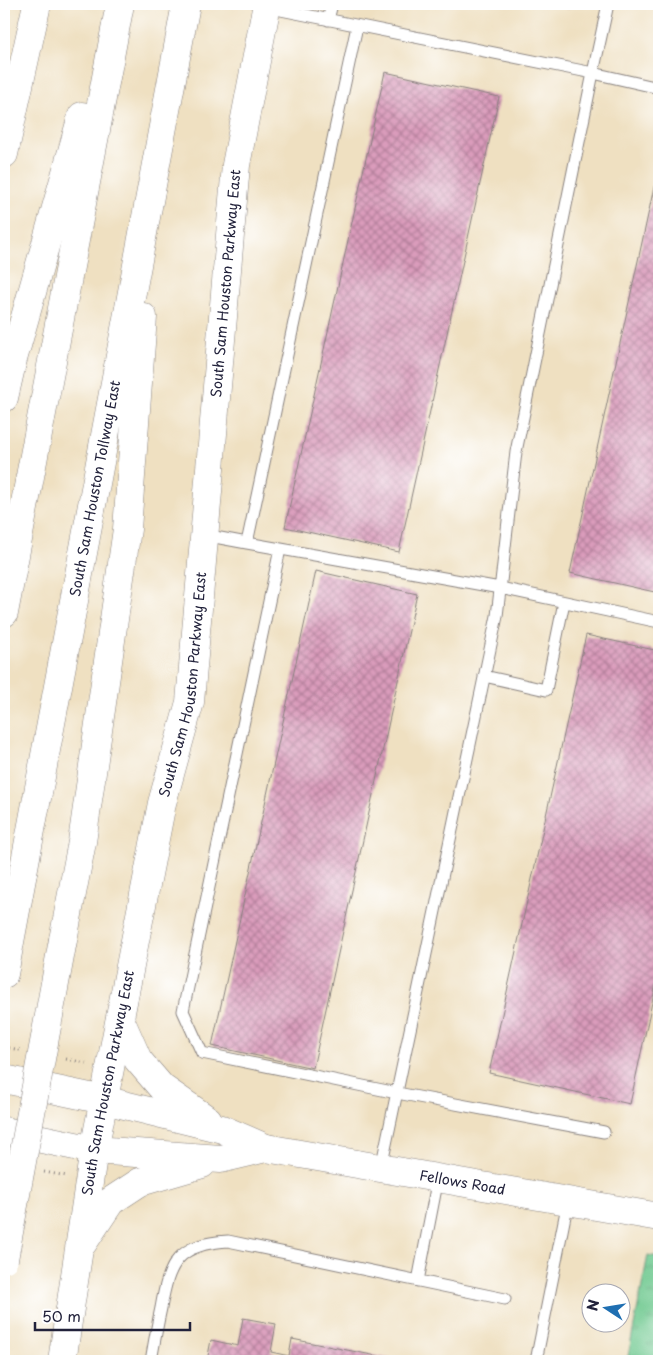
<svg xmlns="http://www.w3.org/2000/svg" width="663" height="1365" font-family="'Playpen Sans',sans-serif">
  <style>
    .park { fill: url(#park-tufts); stroke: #497666 }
    .building { fill: url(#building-cross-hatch) }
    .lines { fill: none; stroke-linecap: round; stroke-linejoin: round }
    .lane-casing { stroke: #88817e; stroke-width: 13 }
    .secondary-casing { stroke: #88817e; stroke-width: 29 }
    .highway-casing { stroke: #88817e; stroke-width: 29 }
    .path { stroke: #88817e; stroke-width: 3; stroke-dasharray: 1 4; stroke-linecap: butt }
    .lane { stroke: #fff; stroke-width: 11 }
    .secondary { stroke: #fff; stroke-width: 28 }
    .highway { stroke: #fff; stroke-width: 28 }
    .highway-bridge-casing { stroke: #88817e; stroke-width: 29; stroke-linecap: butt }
    .highway-bridge { stroke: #fff; stroke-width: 28 }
    .labels { text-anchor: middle; stroke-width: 4; stroke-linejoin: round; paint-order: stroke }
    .street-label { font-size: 14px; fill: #22223b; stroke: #fff }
  </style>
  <defs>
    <pattern id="park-tufts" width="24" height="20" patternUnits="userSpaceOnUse" patternTransform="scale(1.25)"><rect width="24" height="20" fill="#70c990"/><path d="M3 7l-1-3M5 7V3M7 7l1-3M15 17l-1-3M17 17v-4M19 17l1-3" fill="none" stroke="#61ac7d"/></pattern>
    <pattern id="building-cross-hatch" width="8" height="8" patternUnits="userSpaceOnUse" patternTransform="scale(1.25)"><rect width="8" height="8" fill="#da9bbb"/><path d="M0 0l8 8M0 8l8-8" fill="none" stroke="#b07e99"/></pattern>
  </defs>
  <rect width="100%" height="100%" fill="#fff"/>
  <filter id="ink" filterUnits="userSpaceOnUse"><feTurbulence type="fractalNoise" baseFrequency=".02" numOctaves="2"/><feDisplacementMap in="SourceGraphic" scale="10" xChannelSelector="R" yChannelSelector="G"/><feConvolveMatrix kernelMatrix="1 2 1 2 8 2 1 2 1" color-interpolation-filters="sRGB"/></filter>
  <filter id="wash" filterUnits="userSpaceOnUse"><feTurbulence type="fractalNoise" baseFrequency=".0096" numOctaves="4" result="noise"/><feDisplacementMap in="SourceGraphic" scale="20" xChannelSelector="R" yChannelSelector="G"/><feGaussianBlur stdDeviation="1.12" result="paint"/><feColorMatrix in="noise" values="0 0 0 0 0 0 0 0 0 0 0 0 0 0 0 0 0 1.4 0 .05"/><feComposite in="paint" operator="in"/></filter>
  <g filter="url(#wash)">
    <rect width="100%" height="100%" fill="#efe0c1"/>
    <path class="park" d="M648 1255 659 1257V1361H627Z"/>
    <g id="blocks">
      <path class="building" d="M549 4H570L569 9Z
        M385 72 499 97 399 552 285 527Z
        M658 169H659V593L570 573Z
        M316 571 417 594 313 1068 212 1046Z
        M586 635 659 651V970L630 1104 489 1073Z
        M243 1318 276 1324 271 1352 289 1356 292 1339 402 1361H207L211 1340 238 1346Z"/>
    </g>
  </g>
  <g filter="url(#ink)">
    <use href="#blocks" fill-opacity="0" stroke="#88817e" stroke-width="1"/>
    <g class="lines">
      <defs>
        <path id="lane" d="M608 4 593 73 659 88
          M266 7 593 73 516 452 497 616 381 1168
          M328 20 332 4
          M204 535 247 543 357 26
          M247 543 500 588 659 622
          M280 549 183 1011 202 1053 397 1093 604 1132
          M484 676 546 690 564 602
          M418 1281 438 1178
          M151 1361C154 1344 157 1326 161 1308 169 1262 178 1244 228 1241L505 1299
          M536 1361 568 1201"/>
        <g id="secondary">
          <path d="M4 154 37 4"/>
          <path d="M120 1019 138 1060 162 1088 208 1120"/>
          <path id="s1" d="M4 1079 104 1100 222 1129 266 1148 659 1217"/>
          <path d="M4 1131 94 1150 221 1159 266 1148"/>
          <path d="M83 1243 111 1201 140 1182 202 1164"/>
          <path id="s2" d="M62 1361 94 1150 162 803 190 702 236 165 267 4"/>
        </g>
        <g id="highway">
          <path d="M4 398 12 363 82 116"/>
          <path d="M4 613 120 4"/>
          <path d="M63 940 82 842 127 529 143 317"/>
          <path id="s3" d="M4 974 186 4"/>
        </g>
      </defs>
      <use href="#lane" class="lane-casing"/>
      <use href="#secondary" class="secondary-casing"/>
      <use href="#highway" class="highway-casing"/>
      <path class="path" d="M4 1047 20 1050
        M66 1059 86 1063
        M44 1172 67 1176"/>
      <use href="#lane" class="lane"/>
      <use href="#secondary" class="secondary"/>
      <use href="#highway" class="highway"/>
      <defs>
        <path id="highway-bridge" d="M4 1259 63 940"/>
      </defs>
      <use href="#highway-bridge" class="highway-bridge-casing"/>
      <use href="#highway-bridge" class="highway-bridge"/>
    </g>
  </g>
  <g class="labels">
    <g class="street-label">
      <text dy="5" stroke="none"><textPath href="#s2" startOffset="1092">South Sam Houston Parkway East</textPath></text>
      <text dy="5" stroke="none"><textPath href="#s3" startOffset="494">South Sam Houston Tollway East</textPath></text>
      <text dy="5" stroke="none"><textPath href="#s2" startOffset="688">South Sam Houston Parkway East</textPath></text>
      <text dy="5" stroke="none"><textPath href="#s2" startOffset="282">South Sam Houston Parkway East</textPath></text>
      <text dy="5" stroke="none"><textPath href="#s1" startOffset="471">Fellows Road</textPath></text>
    </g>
  </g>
  <rect width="663" height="1365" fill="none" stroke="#fff" stroke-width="20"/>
  <g transform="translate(606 1308) rotate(282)"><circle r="24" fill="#ffffff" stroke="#a7a7b1"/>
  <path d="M0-4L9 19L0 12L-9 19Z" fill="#1f6fb2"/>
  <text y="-8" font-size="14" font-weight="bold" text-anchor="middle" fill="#22223b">N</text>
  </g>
  <path d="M35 1322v8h155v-8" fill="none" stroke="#22223b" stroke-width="2.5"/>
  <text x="42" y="1322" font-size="15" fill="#22223b" stroke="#ffffff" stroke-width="4" paint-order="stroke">50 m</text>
</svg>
